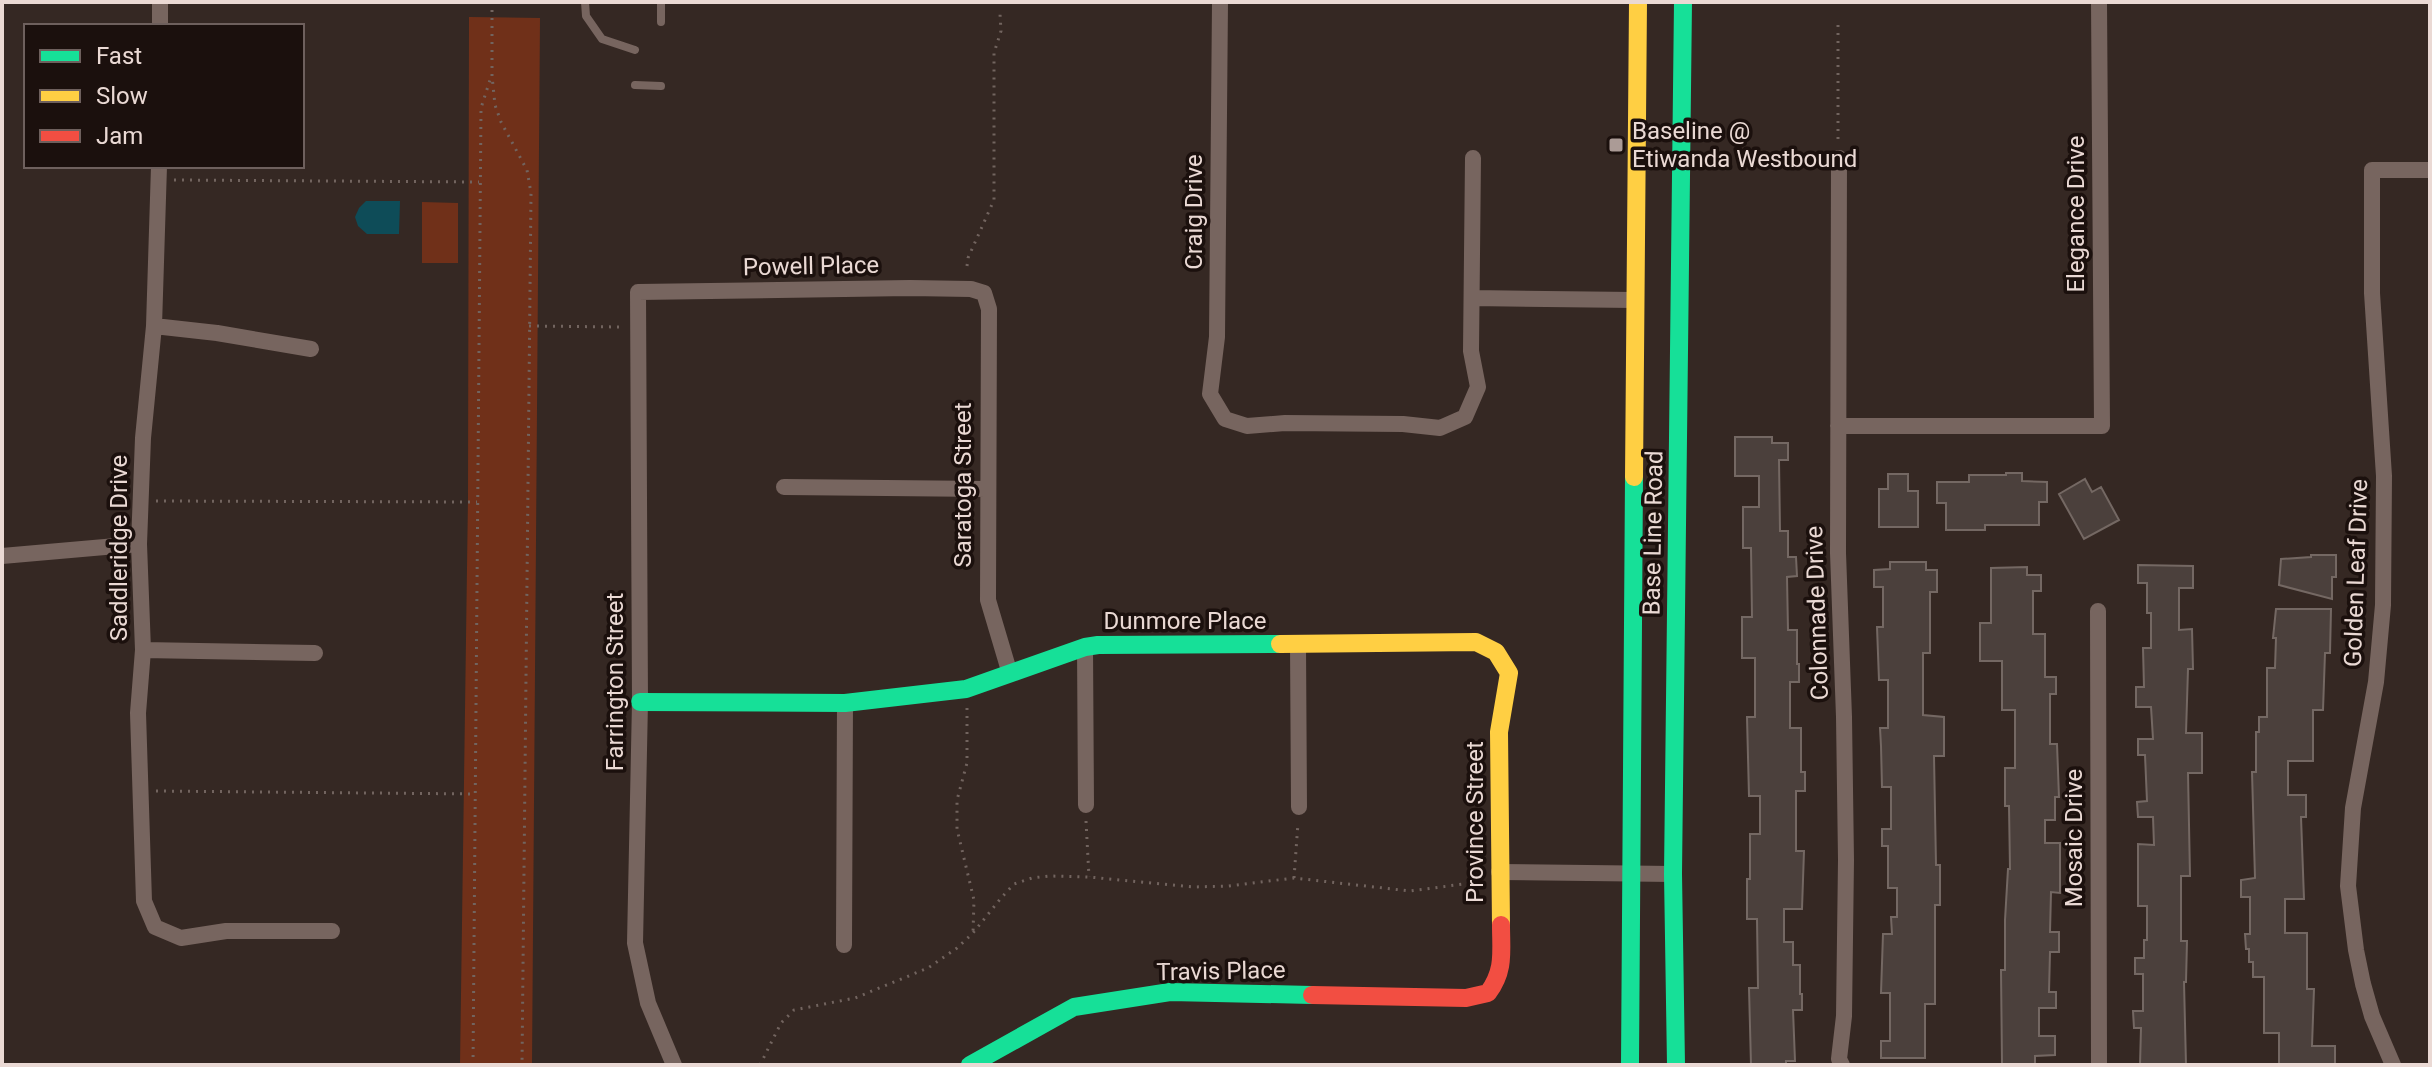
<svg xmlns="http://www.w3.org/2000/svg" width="2432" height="1067" font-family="Roboto,sans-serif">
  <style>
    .green { fill: #703019 }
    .water { fill: #0e4c58 }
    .building { fill: #4b403c; stroke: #746863; stroke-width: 2 }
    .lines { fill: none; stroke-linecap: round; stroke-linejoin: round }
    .path { stroke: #72645f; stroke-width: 3; stroke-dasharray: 2 6; stroke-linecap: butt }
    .lane { stroke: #77655f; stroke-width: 8 }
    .street { stroke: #77655f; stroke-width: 16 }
    .fast { stroke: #16e098; stroke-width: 18 }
    .slow { stroke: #ffcf43; stroke-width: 18 }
    .jam { stroke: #f24e42; stroke-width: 18 }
    .poi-dot { fill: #ab9b96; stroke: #1b100d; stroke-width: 3 }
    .labels { text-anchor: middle; stroke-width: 7; stroke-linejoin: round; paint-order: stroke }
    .poi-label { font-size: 24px; fill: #ead9d4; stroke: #1b100d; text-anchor: start }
    .street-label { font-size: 24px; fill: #ead9d4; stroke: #1b100d }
  </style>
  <rect width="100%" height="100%" fill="#352823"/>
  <path class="green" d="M469 17 540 18 532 1065H460L468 497Z
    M422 202 458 203V263H422Z"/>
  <path class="water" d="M366 201H400L399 234H367L358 226 355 217 359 208Z"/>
  <path class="building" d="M1735 437H1772V443H1788V460H1779L1780 531H1788V557H1796L1797 576 1787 577 1788 630H1797V664H1799V682H1790V728H1801V772H1805V791H1796V851H1804L1802 909H1784V942H1793V965H1800V994H1802V1010H1793L1795 1061H1786V1065H1751L1749 988H1758L1757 919H1747V879H1750V834H1760V796H1749L1747 717H1755V658H1742V617H1752L1751 548H1743V507H1759V476H1735Z
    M2006 473H2022V481L2047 482V502H2039V525H1985V530H1946V503H1937V482H1969V475H2006Z
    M1888 474H1908V491H1918V527H1879V489H1888Z
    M2085 479 2092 492 2101 487 2119 520 2084 539 2059 494Z
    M2311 555H2336V577H2332V599L2279 585 2281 559 2311 557Z
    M1890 562H1926V570H1937V592H1930V653H1923V715L1944 717V756H1934L1936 865H1940V905H1935V1004H1925V1058H1881V1041H1890V993H1881L1883 934H1892L1891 917H1897V888H1888V846H1882V829H1891V787H1882L1881 746 1880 728H1888V680H1879L1877 627H1883V587H1874V570L1890 569Z
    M2138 565 2193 566V588H2179V630L2192 629 2193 669H2188L2186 733H2202V773H2188L2190 876H2181V941H2187L2186 982H2184L2186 1065H2140L2141 1028H2134L2133 1011H2143V974H2135V958H2144V940H2147V906H2138V844L2154 845 2153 817H2138L2137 802 2147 801 2145 755H2138V739H2153L2151 707H2136V687H2144L2143 648H2151V613H2147V583H2138Z
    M2027 567V575H2041V591H2033V634H2045V677H2056V694H2050V744H2057L2059 797H2055V820H2045V843H2060V893L2051 892 2050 932H2059V952H2050L2049 992H2056V1008H2039V1036H2055V1055L2035 1056V1064H2002L2001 970H2005V920L2008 869H2010L2009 806H2005V768H2015V710H2002V661H1980V623H1991V568Z
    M2276 609H2331L2330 653H2325L2323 710H2313V761H2288V795H2306V817H2301L2304 899H2285V933H2307V989H2314L2312 1046H2335V1065H2279V1033H2264V977H2253V962H2249V949H2246L2245 934H2250V897H2241V880L2255 878 2252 772H2256V732H2259V717H2267V668H2275L2276 638H2273Z"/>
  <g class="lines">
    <path class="path" d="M492 2V76L495 105 501 122 527 170 531 193 522 1065
      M1838 25V142
      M174 180 479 182
      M967 266 968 258 994 200V53L1001 31 1000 14
      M529 326 621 327
      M156 501 477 502
      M967 708V763L957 800V829L974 900 973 933
      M156 791 476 794
      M1086 821 1089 877
      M1294 878 1298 823
      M473 1065 481 108 490 80
      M760 1065 781 1023 794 1010 855 998 928 968 957 948 973 933 1001 898 1014 884 1032 878 1049 876 1089 877 1193 887 1228 886 1294 878 1410 891 1479 882"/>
    <path class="lane" d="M585 2 586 16 602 39 635 50
      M661 2V22
      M635 85 661 86"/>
    <path class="street" d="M1220 2 1217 337 1210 394 1225 419 1247 426 1285 423 1403 424 1440 428 1465 417 1478 387 1471 351 1473 158
      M160 26V2
      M1839 158 1838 553 1844 717 1846 860 1844 1016 1839 1059 1842 1065
      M159 166 154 326 143 438 139 544 143 650 138 713 144 901 155 927 181 938 226 931H332
      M1472 298 1634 300
      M154 326 217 333 311 349
      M1838 426H2102L2099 2
      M784 487 987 489
      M2 556 139 544
      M2098 611 2099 1065
      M1298 645 1299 807
      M1085 647 1086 805
      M143 650 315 653
      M1499 872 1673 874
      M844 945 845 703
      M674 1065 648 1003 635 943 640 702 638 292 910 288 971 289 984 293 989 309 988 600 1010 674
      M2393 1065 2372 1016 2363 984 2356 950 2348 886 2353 808 2376 682 2383 605 2384 476 2372 293V170H2430"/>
    <path class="fast" d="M640 702 845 703 966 689 1085 647 1098 645 1280 644
      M970 1065 1074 1007 1170 992 1312 995
      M1630 1065 1634 477
      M1676 1065 1673 874 1683 2"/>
    <path class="slow" d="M1634 477 1638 2
      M1280 644 1476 642 1496 652 1509 673 1499 732 1501 925"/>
    <path class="jam" d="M1312 995 1466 998 1488 993C1505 970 1501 952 1501 925"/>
  </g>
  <rect class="poi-dot" x="1608" y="137" width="16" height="16" rx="4"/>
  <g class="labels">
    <g class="poi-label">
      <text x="1632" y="139">Baseline @<tspan x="1632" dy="28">Etiwanda Westbound</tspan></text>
    </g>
    <g class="street-label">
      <text transform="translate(1194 212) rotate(-90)" y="8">Craig Drive</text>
      <text transform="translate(2076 214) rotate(-90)" y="8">Elegance Drive</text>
      <text transform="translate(811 266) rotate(-1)" y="8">Powell Place</text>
      <text transform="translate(963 485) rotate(-90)" y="8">Saratoga Street</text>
      <text transform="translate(1653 533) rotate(-89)" y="8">Base Line Road</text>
      <text transform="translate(119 548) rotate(-90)" y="8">Saddleridge Drive</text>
      <text transform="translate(2356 573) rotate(-88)" y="8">Golden Leaf Drive</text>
      <text transform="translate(1817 613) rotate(-92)" y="8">Colonnade Drive</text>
      <text x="1185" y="629">Dunmore Place</text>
      <text transform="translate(615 682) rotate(-90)" y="8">Farrington Street</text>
      <text transform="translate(1475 822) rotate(-90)" y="8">Province Street</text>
      <text transform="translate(2074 838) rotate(-90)" y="8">Mosaic Drive</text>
      <text transform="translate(1221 971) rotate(-1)" y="8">Travis Place</text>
    </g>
  </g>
  <rect width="2432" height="1067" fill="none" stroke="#ead9d4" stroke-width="8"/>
  <rect x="24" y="24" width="280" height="144" fill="#1b100d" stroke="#6e605d" stroke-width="2"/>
  <rect x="40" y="50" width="40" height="12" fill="#16e098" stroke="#6e605d" stroke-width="2"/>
  <text x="96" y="64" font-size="24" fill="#ead9d4">Fast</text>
  <rect x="40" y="90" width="40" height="12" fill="#ffcf43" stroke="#6e605d" stroke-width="2"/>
  <text x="96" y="104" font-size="24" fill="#ead9d4">Slow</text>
  <rect x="40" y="130" width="40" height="12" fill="#f24e42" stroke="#6e605d" stroke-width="2"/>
  <text x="96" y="144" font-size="24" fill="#ead9d4">Jam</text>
</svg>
